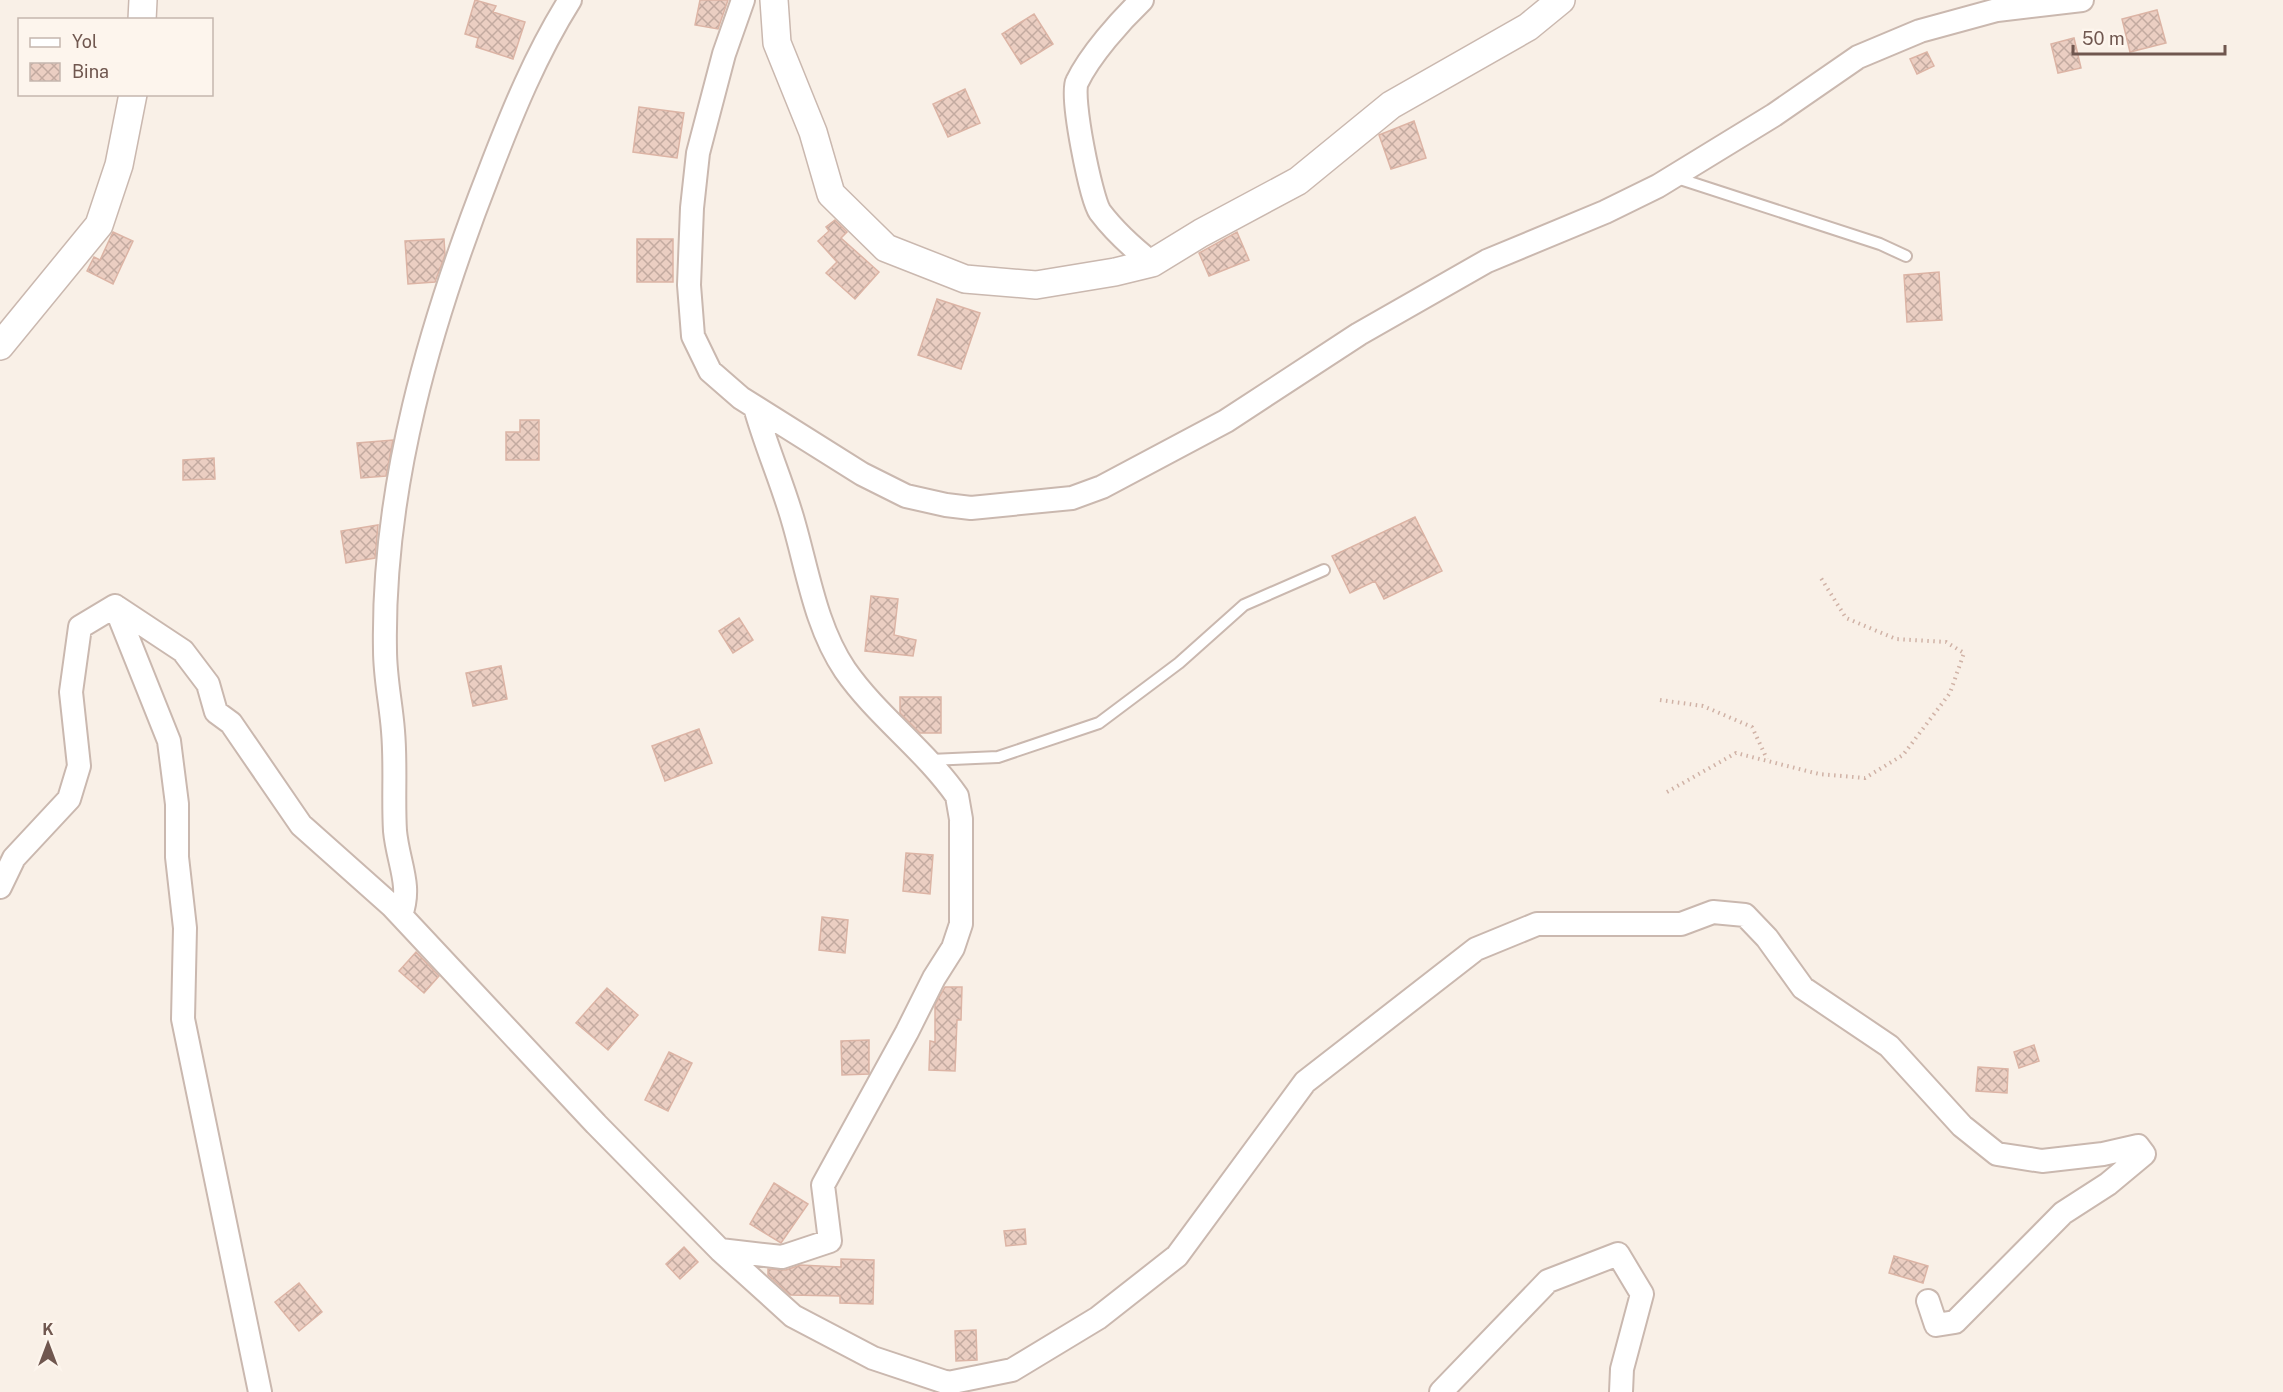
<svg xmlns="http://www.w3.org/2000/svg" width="2283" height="1392" font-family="'Public Sans',sans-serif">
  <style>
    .building { fill: url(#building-cross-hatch); stroke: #dcb4a5; stroke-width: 1.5 }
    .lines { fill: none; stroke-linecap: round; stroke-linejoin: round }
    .service-casing { stroke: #cab8af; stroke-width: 14 }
    .minor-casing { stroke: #cab8af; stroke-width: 26 }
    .tertiary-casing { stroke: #cab8af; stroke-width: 30 }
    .path { stroke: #d0b2a6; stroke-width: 4; stroke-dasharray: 1.5 4.5; stroke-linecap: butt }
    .service { stroke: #fff; stroke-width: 10 }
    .minor { stroke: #fff; stroke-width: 22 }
    .tertiary { stroke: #fff; stroke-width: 27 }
  </style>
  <defs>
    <pattern id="building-cross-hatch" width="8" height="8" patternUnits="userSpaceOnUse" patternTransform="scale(1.5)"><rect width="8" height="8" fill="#ebcec2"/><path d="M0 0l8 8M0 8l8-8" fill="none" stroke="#c3aaa0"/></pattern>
  </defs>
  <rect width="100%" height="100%" fill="#f9f0e7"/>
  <path class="building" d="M475 0 496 6 493 12 525 22 513 59 476 47 478 38 465 34Z
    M700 0H728L718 29 695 25Z
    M2157 10 2166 43 2130 52 2122 19Z
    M1034 14 1053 44 1021 64 1002 34Z
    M2074 38 2081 68 2058 73 2051 44Z
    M1927 52 1934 66 1917 74 1910 59Z
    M965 89 980 123 948 137 933 104Z
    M639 107 684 113 677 158 633 152Z
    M1414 121 1426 158 1391 169 1379 135Z
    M835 220 847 232 841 238 879 272 855 299 826 273 837 262 818 241 829 231 826 227Z
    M113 232 133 241 113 284 87 271 94 257 100 260Z
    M1237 232 1249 260 1209 276 1199 253Z
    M444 239 445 255 435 282 408 284 405 241Z
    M637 239H673V282H637Z
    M1939 272 1942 320 1907 322 1904 275Z
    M937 299 980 313 961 369 918 355Z
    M520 420H539V460H506V432H520Z
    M393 440 386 476 361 478 357 443Z
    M214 458 215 479 183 480V460Z
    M1415 517 1442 571 1384 599 1375 581 1350 593 1332 556Z
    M378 525 375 558 346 563 341 531Z
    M871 596 898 599 894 635 916 640 913 656 865 651Z
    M739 618 753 640 733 653 719 631Z
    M501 666 507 699 473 706 466 673Z
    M900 697H941V733H920L900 713Z
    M699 729 712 763 665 781 652 746Z
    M906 853 933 855 930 894 903 891Z
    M822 917 848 920 845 953 819 950Z
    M416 952 439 976 424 993 399 971Z
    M945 987H962L961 1020H957L955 1071 929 1070 930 1041 935 1042V1005Z
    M607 988 638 1015 608 1050 576 1023Z
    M869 1040V1074L842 1075 841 1041Z
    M2034 1045 2039 1061 2019 1068 2014 1052Z
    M669 1052 692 1063 668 1111 645 1100Z
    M1978 1067 2008 1069 2007 1093 1976 1091Z
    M774 1183 808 1204 781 1243 750 1224Z
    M1025 1229 1026 1244 1006 1246 1004 1231Z
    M684 1247 698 1262 680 1279 666 1264Z
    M1894 1256 1928 1266 1923 1283 1889 1273Z
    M841 1259 874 1260 873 1304 840 1303V1296L790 1295 768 1275V1269L786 1270 800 1265 841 1267Z
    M299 1283 322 1312 299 1331 275 1302Z
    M976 1330 977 1360 956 1361 955 1331Z"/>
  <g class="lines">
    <defs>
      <path id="service" d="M1674 177 1880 244 1906 256
        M930 760 998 757 1099 723 1179 663 1244 605 1324 570"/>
      <path id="minor" d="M743 0 724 54 698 153 692 208 689 285 693 336 710 371 741 398 862 474 906 496 946 505 971 508 1072 498 1102 487 1226 421 1359 334 1487 261 1605 212 1658 186 1774 115 1858 57 1920 31 1997 10 2082 0
        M1142 0C1120 21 1090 55 1077 82 1070 95 1091 199 1100 212 1115 232 1133 248 1152 263
        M115 606 183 651 208 684 216 712 231 723 301 825 392 906 596 1124 720 1250 793 1316 873 1358 948 1383 1012 1370 1098 1318 1177 1256 1305 1082 1476 949 1537 924H1681L1713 912 1745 915 1767 938 1803 988 1889 1046 1962 1126 1997 1154 2042 1161 2103 1154 2138 1146 2144 1154 2108 1184 2063 1213 1955 1322 1936 1325 1928 1301
        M0 887 14 858 69 799 79 766 71 692 80 627 115 606 169 741 177 804V857L185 928 183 1019 260 1392
        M401 915C412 885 398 863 395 831 393 798 396 765 393 731 391 704 385 678 385 650 382 487 430 324 489 173 512 113 536 54 570 0
        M720 1250 782 1257 830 1241 823 1185 907 1032 934 978 953 948 961 924V819L957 796C925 750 877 716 845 670 816 627 808 573 794 524 783 484 766 447 755 407
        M1441 1392 1548 1281 1618 1254 1642 1294 1622 1369 1621 1392"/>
      <path id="tertiary" d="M774 0 777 43 813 132 831 194 886 248 965 279 1036 285 1115 272 1152 263 1201 233 1298 181 1391 105 1528 27 1561 0
        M142 20 143 0
        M0 346 99 225 119 165 133 94"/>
    </defs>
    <use href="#service" class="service-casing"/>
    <use href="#minor" class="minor-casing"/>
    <use href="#tertiary" class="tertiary-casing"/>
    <path class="path" d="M1660 700 1703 706 1752 727 1767 759
      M1667 792 1736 753 1819 774 1865 778 1903 755 1950 693 1964 653 1946 642 1896 639 1846 618 1819 575"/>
    <use href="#service" class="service"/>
    <use href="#minor" class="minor"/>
    <use href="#tertiary" class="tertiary"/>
  </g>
  <rect x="18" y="18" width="195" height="78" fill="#fdf5ed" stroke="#c5b6ae" stroke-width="1.5"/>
  <rect x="30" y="38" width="30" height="9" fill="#ffffff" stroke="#c5b6ae" stroke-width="1.5"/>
  <text x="72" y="48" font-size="18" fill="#70574f">Yol</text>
  <rect x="30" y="63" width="30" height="18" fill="url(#building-cross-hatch)" stroke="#c5b6ae" stroke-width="1.5"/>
  <text x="72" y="78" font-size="18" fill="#70574f">Bina</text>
  <g transform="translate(48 1344)" stroke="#fdf5ed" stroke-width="4.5" paint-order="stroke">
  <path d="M0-4.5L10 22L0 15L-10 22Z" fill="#70574f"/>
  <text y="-9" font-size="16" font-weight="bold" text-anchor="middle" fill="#70574f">K</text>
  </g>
  <path d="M2073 45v9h152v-9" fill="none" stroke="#70574f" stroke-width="3"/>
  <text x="2082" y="45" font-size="18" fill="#70574f" stroke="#fdf5ed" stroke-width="4.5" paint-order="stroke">50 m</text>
</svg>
